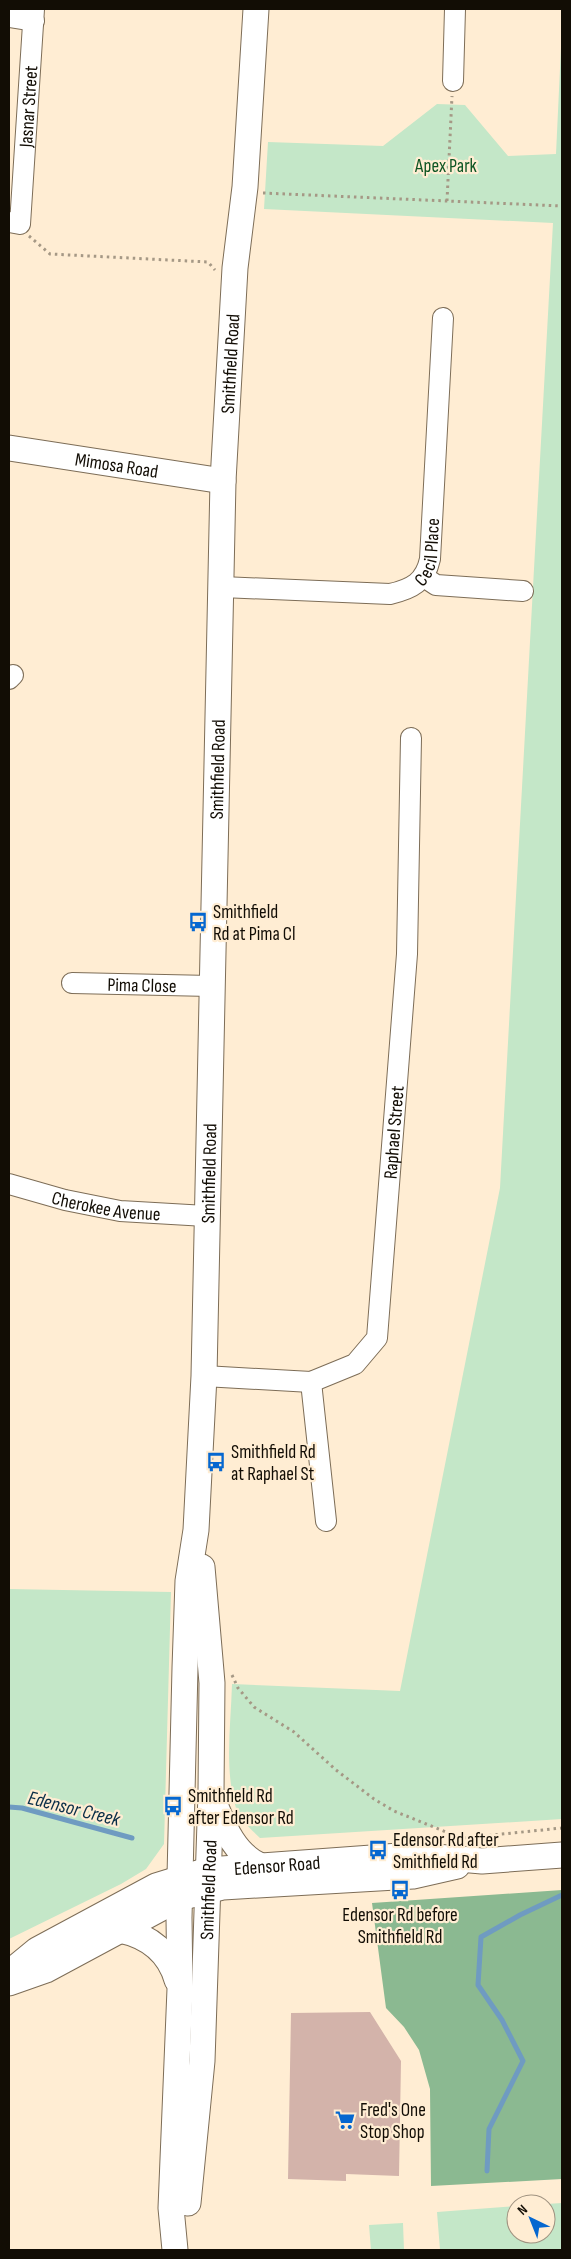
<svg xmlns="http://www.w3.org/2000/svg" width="571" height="2259" font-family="'Sofia Sans Condensed',sans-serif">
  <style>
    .green { fill: #c4e7c8 }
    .forest { fill: #8bb991 }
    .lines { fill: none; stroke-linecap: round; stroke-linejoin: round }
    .stream { stroke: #6f9bc1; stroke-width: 5 }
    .building { fill: #d3b3aa }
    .minor-casing { stroke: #7d6d57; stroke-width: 22 }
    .major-casing { stroke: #7d6d57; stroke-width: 27 }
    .path { stroke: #a59885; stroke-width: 3; stroke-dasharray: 2.5 4; stroke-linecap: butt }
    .minor { stroke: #fff; stroke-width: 20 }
    .major { stroke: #fff; stroke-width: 25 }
    .labels { text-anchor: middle; stroke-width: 4.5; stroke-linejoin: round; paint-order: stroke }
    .street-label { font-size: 19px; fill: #120d05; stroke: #ffedd3 }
    .park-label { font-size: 19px; fill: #0e5523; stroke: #ffedd3 }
    .poi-label { font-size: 19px; fill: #120d05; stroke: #ffedd3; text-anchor: start }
    .water-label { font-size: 20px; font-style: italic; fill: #0a2e48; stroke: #ffedd3 }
  </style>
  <rect width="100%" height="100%" fill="#ffedd3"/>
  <path class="green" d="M562 26V1819L260 1838C251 1829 240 1820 236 1808 224 1769 231 1724 232 1684L400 1691 500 1188 553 223 264 209 268 142 383 146 437 104 465 105 508 156 556 154Z
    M9 1589 171 1592 164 1844 146 1869 121 1884 9 1939Z
    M562 2203V2250H440L437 2212 516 2206V2234H546V2204Z
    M403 2223 404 2250H371L369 2225Z"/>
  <path class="forest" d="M562 1890V2179L431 2186 430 2089 419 2050 404 2027 386 2008 372 1903Z"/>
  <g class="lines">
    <path class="stream" d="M9 1807 22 1808 132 1838
      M487 2171 489 2129 523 2061 502 2020 478 1985 481 1937 520 1915 562 1895"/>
  </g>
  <path class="building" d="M370 2012 401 2061 399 2176 346 2174V2181L288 2179 291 2013Z"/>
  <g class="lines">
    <defs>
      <g id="minor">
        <path d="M9 17 34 21"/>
        <path d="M453 81 455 9"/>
        <path id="s1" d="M9 222 20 224 34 9"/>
        <path d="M424 577 436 585 523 591"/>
        <path id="s2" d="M222 587 390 594C412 589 425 582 430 559L443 318"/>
        <path d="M9 679 13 675"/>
        <path id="s3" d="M72 983 211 986"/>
        <path id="s4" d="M9 1184 65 1200 120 1211 206 1216"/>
        <path id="s5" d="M204 1376 311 1382 355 1364 377 1338 407 954 411 738"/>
        <path d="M311 1382 326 1521"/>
      </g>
      <g id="major">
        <path id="s6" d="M9 448 223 481"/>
        <path d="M213 1800C223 1824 233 1853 259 1865"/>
        <path d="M120 1930C148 1936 169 1951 177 1980"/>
        <path id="s7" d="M9 1973 37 1950 156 1886 208 1870 413 1855 482 1861 562 1855"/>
        <path d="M9 1983 46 1970 180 1898 223 1887 413 1876 457 1866"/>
        <path id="s8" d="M188 2203 202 2061 211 1793 212 1683 202 1567"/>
        <path id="s9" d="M175 2250 171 2208 180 1989 179 1918 185 1668 188 1581 196 1530 204 1376 223 481 235 268 245 187 256 9"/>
      </g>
    </defs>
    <use href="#minor" class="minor-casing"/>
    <use href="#major" class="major-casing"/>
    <path class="path" d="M263 193 562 206
      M447 201 452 96
      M29 236 50 254 208 262 215 270
      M232 1675 238 1688 254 1707 294 1732 336 1770 374 1799 394 1811 461 1838
      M463 1838 562 1828"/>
    <use href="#minor" class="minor"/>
    <use href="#major" class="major"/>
  </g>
  <defs>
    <symbol id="bus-bare" viewBox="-9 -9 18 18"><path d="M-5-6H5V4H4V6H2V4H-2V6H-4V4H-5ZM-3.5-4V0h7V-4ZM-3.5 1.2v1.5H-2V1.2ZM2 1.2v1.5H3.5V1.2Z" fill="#0567d0" stroke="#ffedd3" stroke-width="2.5" paint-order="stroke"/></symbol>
    <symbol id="supermarket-bare" viewBox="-9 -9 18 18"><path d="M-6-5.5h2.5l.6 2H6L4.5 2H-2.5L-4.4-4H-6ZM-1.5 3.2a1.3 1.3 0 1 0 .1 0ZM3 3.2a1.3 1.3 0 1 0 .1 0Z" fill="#0567d0" stroke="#ffedd3" stroke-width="2.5" paint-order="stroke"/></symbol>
  </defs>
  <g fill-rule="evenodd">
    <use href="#bus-bare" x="184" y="908" width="28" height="28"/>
    <use href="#bus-bare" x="202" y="1448" width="28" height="28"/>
    <use href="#bus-bare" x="159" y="1792" width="28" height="28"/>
    <use href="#bus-bare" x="364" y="1836" width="28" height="28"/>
    <use href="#bus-bare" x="386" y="1876" width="28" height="28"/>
    <use href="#supermarket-bare" x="331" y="2106" width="28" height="28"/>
  </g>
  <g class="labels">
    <g class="street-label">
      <text dy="7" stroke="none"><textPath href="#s1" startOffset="129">Jasnar Street</textPath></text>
      <text dy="7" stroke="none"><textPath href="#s9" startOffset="1888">Smithfield Road</textPath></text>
      <text dy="7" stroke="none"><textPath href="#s6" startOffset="109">Mimosa Road</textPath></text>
      <text dy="7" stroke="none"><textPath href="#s2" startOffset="232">Cecil Place</textPath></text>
      <text dy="7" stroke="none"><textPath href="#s9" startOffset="1482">Smithfield Road</textPath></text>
      <text dy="7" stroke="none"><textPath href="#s3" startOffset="70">Pima Close</textPath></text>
      <text dy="7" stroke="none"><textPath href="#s5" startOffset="395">Raphael Street</textPath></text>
      <text dy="7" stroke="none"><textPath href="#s9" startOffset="1078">Smithfield Road</textPath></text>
      <text dy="7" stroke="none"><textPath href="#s4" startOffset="100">Cherokee Avenue</textPath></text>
      <text dy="7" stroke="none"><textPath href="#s7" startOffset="295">Edensor Road</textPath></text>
      <text dy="7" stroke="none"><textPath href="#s8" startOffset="314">Smithfield Road</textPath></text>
    </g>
    <g class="park-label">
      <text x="446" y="172">Apex Park</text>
    </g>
    <g class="poi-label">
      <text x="213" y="918">Smithfield<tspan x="213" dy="22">Rd at Pima Cl</tspan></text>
      <text x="231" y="1458">Smithfield Rd<tspan x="231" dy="22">at Raphael St</tspan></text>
      <text x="188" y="1802">Smithfield Rd<tspan x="188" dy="22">after Edensor Rd</tspan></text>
      <text x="393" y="1846">Edensor Rd after<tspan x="393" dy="22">Smithfield Rd</tspan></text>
      <text x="400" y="1921" text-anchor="middle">Edensor Rd before<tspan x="400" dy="22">Smithfield Rd</tspan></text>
      <text x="360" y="2116">Fred's One<tspan x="360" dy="22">Stop Shop</tspan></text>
    </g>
    <g class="water-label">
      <text transform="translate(74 1808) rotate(14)" y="7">Edensor Creek</text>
    </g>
  </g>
  <rect width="571" height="2259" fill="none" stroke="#120d05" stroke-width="20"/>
  <g transform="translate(531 2219) rotate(317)"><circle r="24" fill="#ffedd3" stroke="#a09381"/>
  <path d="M0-4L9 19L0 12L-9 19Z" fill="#0567d0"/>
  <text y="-8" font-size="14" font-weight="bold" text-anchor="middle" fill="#120d05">N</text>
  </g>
</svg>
